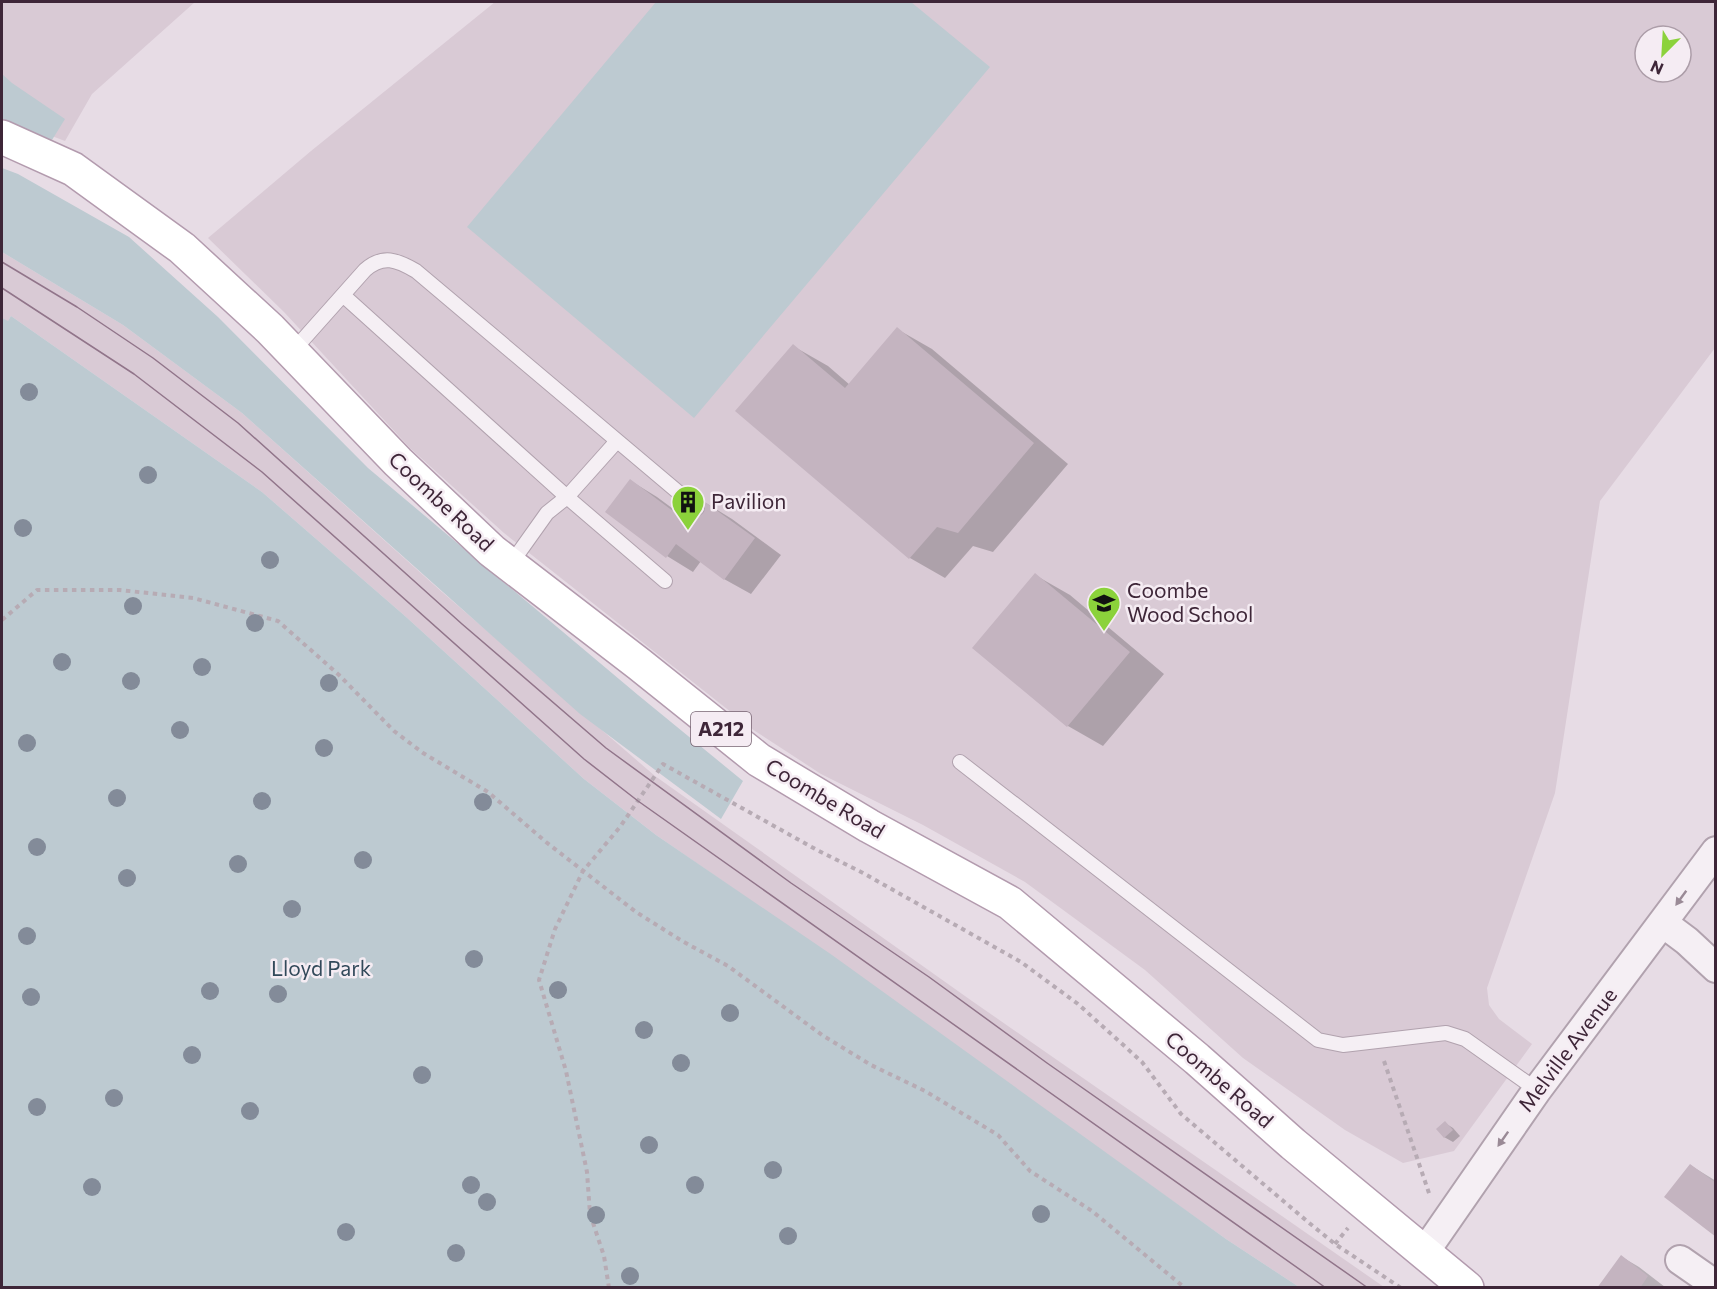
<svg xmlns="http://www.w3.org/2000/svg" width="1717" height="1289" font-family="Commissioner,sans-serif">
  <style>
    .built { fill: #d9cad5; fill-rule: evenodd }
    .green { fill: #bdcad1 }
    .shadow { fill: #0003 }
    .building { fill: #c4b4c0 }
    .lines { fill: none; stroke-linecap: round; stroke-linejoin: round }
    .lane-casing { stroke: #b1a2ae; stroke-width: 16 }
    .street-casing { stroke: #b1a2ae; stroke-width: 32 }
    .primary-casing { stroke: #b39bae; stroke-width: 36 }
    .path { stroke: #b7abb4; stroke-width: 4; stroke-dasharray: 4.5 4.5; stroke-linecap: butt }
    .lane { stroke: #f5eff4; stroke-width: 14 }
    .street { stroke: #f5eff4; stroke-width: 28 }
    .primary { stroke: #fff; stroke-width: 33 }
    .tram { stroke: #91758a; stroke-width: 1.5 }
    .tree { fill: #838b99 }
    .oneway { fill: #9a8a96 }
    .labels { text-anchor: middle; stroke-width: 5; stroke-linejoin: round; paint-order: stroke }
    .shield { fill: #f5ecf3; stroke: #756170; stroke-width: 1.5 }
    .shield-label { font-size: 20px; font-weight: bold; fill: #3e2638 }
    .street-label { font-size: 21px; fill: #3e2638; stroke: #f5ecf3 }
    .poi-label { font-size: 21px; fill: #3e2638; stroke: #f5ecf3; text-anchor: start }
    .park-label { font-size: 21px; fill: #32495a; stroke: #f5ecf3 }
  </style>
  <rect width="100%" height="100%" fill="#e7dce5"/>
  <path class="built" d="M2 2H195L92 94 65 141 2 117Z
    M495 2H1715V348L1600 501 1555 793 1487 988 1489 1005 1499 1019 1532 1044 1454 1151 1403 1163 1345 1130 1243 1058 1145 970 1025 882 923 825 821 774 755 731 504 533 410 448 284 312 208 238 311 151ZM1645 36H1681V72H1645Z
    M2 252 123 325 242 413 442 592 655 776 972 1001 1384 1287H1299L1226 1239 740 893 656 835 584 779 405 616 262 492 11 316 2 332Z"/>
  <path class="green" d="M656 2H911L990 67 694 418 467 227Z
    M2 74 12 83 65 119 52 140 2 119Z
    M2 168 18 174 129 237 218 317 368 468 638 695 743 781 721 819 580 714 242 413 123 325 2 252Z
    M11 316 262 492 405 616 584 779 656 835 832 955 1226 1239 1299 1287H2V318L8 321Z"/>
  <path class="shadow" d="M897 329 932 349 1068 464 993 552 973 546 945 578 910 558 738 411 793 346 828 366 850 385Z
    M631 481 657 497 691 522 706 503 732 519 781 555 751 594 724 579 701 561 693 572 667 556Z
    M1035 575 1070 595 1164 674 1103 746 1068 726Z
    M1445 1123 1453 1128 1460 1136 1453 1142 1444 1137Z
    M1690 1165 1716 1181V1235Z
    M1622 1257 1639 1267 1665 1287 1599 1288Z"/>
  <path class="building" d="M897 327 1034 443 958 533 937 527 909 559 735 411 793 344 845 388Z
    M630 479 689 523 705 502 755 538 724 580 676 544 666 558 605 512Z
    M1035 573 1130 652 1067 727 972 648Z
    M1445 1121 1453 1130 1444 1138 1436 1129Z
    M1690 1164 1716 1183V1237L1664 1197Z
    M1621 1255 1648 1276 1640 1288H1597Z"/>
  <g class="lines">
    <defs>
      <path id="lane" d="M344 296 567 497 547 513 510 565
        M292 352 365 270C383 254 397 260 416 271L697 508
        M617 441 567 497 665 581
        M960 762 1318 1040 1343 1045 1446 1033 1465 1039 1537 1090"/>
      <path id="street" d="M1663 923 1687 941 1716 968
        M1424 1253 1537 1090 1716 851
        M1680 1260 1716 1285"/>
      <path id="primary" d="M2 137 73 169 182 248 270 329 398 462 492 551 639 664 759 760 869 826 1010 903 1197 1059 1293 1144 1467 1288"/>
    </defs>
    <use href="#lane" class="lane-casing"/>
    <use href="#street" class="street-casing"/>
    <use href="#primary" class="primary-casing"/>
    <path class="path" d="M2 620 37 590H120L193 598 278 621 339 675 394 731 423 753 488 792 546 842 636 912 682 941 728 966 822 1035 871 1065 925 1091 998 1135 1030 1171 1092 1211 1185 1288
      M1384 1061 1430 1196
      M1335 1244 1348 1228
      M609 1288 604 1256 590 1214 587 1172 566 1071 539 980 555 929 583 871 620 827 663 764 817 850 863 873 1021 962 1078 1004 1142 1062 1181 1114 1308 1222 1335 1244 1401 1288"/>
    <use href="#lane" class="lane"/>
    <use href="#street" class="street"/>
    <use href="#primary" class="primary"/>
    <path class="tram" d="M2 262 77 307 153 358 238 423 462 624 606 748 791 883 929 977 1047 1063 1368 1288
      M2 288 134 374 262 472 584 759 638 801 1326 1288"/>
  </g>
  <g class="tree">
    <circle cx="29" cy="392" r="9"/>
    <circle cx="148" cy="475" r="9"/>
    <circle cx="23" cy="528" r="9"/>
    <circle cx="270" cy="560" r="9"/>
    <circle cx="133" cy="606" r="9"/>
    <circle cx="255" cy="623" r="9"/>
    <circle cx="62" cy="662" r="9"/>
    <circle cx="202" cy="667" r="9"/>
    <circle cx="131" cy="681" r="9"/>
    <circle cx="329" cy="683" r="9"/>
    <circle cx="180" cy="730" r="9"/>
    <circle cx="27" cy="743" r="9"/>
    <circle cx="324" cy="748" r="9"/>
    <circle cx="117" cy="798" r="9"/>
    <circle cx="262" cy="801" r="9"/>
    <circle cx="483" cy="802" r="9"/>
    <circle cx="37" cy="847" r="9"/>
    <circle cx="363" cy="860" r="9"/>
    <circle cx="238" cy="864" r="9"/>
    <circle cx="127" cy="878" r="9"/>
    <circle cx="292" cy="909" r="9"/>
    <circle cx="27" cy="936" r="9"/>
    <circle cx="474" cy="959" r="9"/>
    <circle cx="558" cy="990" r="9"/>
    <circle cx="210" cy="991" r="9"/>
    <circle cx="278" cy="994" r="9"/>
    <circle cx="31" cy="997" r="9"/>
    <circle cx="730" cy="1013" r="9"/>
    <circle cx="644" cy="1030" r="9"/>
    <circle cx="192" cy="1055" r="9"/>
    <circle cx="681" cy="1063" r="9"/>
    <circle cx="422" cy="1075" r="9"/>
    <circle cx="114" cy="1098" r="9"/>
    <circle cx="37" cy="1107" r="9"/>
    <circle cx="250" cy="1111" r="9"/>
    <circle cx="649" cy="1145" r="9"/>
    <circle cx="773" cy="1170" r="9"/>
    <circle cx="471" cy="1185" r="9"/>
    <circle cx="695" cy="1185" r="9"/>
    <circle cx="92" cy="1187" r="9"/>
    <circle cx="487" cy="1202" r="9"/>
    <circle cx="1041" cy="1214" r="9"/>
    <circle cx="596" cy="1215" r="9"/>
    <circle cx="346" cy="1232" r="9"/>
    <circle cx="788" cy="1236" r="9"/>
    <circle cx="456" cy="1253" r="9"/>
    <circle cx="630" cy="1276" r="9"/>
  </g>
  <defs><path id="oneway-solid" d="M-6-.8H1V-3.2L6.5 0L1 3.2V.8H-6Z" transform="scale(1.5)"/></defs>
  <g class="oneway">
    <use href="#oneway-solid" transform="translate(1681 898) rotate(126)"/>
    <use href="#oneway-solid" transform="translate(1503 1139) rotate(125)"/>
  </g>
  <defs>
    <symbol id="building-pin" viewBox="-11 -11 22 30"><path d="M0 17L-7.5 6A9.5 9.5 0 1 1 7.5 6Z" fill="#8bd23b" stroke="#f5ecf3"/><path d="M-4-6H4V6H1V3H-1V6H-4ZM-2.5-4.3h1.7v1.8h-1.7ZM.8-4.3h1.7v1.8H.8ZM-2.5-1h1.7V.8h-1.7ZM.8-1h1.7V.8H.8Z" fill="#111"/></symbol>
    <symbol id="school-pin" viewBox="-11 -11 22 30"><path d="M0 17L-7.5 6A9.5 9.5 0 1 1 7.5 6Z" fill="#8bd23b" stroke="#f5ecf3"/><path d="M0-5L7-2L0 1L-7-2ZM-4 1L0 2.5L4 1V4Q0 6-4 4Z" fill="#111"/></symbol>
  </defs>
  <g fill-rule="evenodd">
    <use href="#building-pin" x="669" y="483" width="38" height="52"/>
    <use href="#school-pin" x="1085" y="584" width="38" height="52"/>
  </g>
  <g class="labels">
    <rect class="shield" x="691" y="712" width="60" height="34" rx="4.5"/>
    <g class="shield-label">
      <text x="721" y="736">A212</text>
    </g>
    <g class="street-label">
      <text transform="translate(441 502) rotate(43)" y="7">Coombe Road</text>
      <text transform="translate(825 799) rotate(31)" y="7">Coombe Road</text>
      <text transform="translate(1568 1050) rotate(-53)" y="7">Melville Avenue</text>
      <text transform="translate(1219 1080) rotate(41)" y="7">Coombe Road</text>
    </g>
    <g class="poi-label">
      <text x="711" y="509">Pavilion</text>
      <text x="1127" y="598">Coombe<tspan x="1127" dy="24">Wood School</tspan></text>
    </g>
    <g class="park-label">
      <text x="321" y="976">Lloyd Park</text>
    </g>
  </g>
  <rect width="1717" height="1289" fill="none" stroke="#3e2638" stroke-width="6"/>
  <g transform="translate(1663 54) rotate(204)"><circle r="28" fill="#f5ecf3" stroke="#ac9da8" stroke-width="1.5"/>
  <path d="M0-4.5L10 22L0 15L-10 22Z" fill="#8bd23b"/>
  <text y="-9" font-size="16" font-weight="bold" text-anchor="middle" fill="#3e2638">N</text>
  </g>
</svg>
